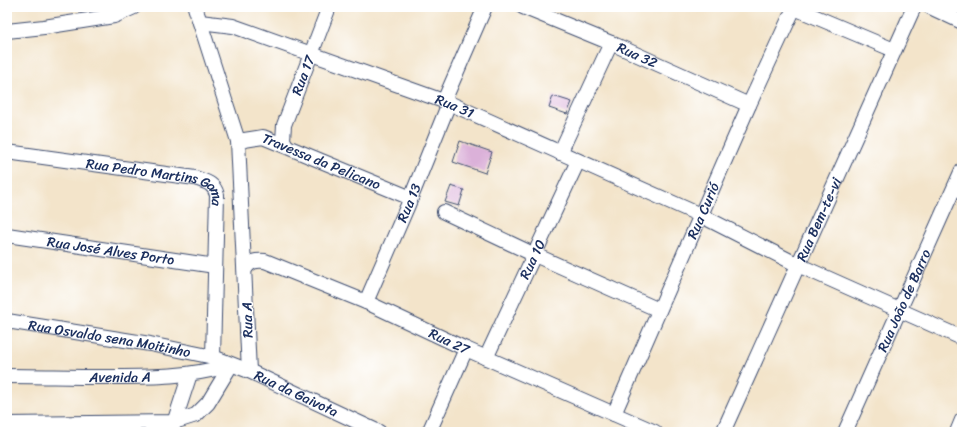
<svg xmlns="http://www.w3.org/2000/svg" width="969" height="439" font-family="Sriracha,sans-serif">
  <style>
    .building { fill: #dbb1d9 }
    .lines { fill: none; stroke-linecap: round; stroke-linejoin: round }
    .minor-casing { stroke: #3b4a6e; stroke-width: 16 }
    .minor { stroke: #fff; stroke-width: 14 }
    .labels { text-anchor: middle; stroke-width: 3; stroke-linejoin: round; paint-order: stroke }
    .street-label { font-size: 14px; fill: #1b2f5e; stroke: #fff }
  </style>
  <rect width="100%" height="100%" fill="#fff"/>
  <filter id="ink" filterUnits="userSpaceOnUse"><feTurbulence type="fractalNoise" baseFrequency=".025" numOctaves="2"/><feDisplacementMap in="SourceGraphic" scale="8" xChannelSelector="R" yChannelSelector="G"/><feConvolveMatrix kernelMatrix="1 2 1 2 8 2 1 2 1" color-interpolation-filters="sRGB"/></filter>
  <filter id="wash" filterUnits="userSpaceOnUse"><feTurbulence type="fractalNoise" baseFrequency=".012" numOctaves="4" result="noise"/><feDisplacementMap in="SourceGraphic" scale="16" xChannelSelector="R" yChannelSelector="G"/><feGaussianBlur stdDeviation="0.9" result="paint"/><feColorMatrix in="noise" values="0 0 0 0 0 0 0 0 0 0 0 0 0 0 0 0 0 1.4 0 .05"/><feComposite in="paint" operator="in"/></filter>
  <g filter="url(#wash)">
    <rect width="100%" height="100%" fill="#f3e4ca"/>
    <g id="blocks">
      <path class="building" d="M553 96 572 102 567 114 549 108Z
        M460 141 492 152 485 173 453 162Z
        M451 186 464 190 459 206 445 202Z"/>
    </g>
  </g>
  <g filter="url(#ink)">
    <use href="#blocks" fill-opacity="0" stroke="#3b4a6e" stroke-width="1"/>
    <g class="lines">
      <defs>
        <g id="minor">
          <path d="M195 7 238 141"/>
          <path id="s1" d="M523 7 611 43 749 105"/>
          <path d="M792 7 894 50"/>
          <path d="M930 7 962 22"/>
          <path id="s2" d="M200 22 233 26 449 103 700 215 798 265 962 338"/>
          <path d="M7 31 44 27 114 16 134 7"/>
          <path d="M444 101 485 7"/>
          <path id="s3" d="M286 145 283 140 284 125 329 7"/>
          <path id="s4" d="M7 152 195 178C206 182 214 183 217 195L213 357"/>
          <path d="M560 153 611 43"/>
          <path d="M444 212 535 255 659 310"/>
          <path id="s5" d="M7 235 215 266"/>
          <path id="s6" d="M245 269C250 261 256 260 265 261L366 302 466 349 655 432"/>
          <path id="s7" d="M366 302 408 205 449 103"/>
          <path id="s8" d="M7 321 150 344 213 357 249 371 379 432"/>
          <path id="s9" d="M486 358 578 161"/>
          <path id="s10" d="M249 371 238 141 263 137 411 198"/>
          <path id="s11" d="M7 376C38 376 70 377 101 377 149 377 185 378 231 365"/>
          <path id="s12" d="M614 414 749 105 794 8"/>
          <path d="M7 424 174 422 196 415 208 403 231 365"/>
          <path d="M172 429 190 374"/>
          <path d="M429 432 466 349"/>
          <path id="s13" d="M723 432 914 7"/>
          <path id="s14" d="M845 432 962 170"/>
          <path d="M957 432 962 420"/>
        </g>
      </defs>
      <use href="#minor" class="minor-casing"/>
      <use href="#minor" class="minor"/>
    </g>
  </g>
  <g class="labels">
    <g class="street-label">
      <text dy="5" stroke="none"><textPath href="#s1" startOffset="124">Rua 32</textPath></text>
      <text dy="5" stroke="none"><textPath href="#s3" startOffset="74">Rua 17</textPath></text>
      <text dy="5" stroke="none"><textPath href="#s2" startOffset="269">Rua 31</textPath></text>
      <text dy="5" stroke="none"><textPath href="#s10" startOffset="319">Travessa da Pelicano</textPath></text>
      <text dy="5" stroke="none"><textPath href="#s4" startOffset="155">Rua Pedro Martins Gama</textPath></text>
      <text dy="5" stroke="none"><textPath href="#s7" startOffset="108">Rua 13</textPath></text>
      <text dy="5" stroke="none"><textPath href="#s12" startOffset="222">Rua Curió</textPath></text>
      <text dy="5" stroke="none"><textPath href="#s13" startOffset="233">Rua Bem-te-vi</textPath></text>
      <text dy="5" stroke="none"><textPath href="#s5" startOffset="105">Rua José Alves Porto</textPath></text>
      <text dy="5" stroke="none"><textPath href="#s9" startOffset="109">Rua 10</textPath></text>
      <text dy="5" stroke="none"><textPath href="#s14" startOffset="144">Rua João de Barro</textPath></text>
      <text transform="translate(247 320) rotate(-92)" y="5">Rua A</text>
      <text dy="5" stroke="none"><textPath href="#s8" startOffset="104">Rua Osvaldo sena Moitinho</textPath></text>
      <text dy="5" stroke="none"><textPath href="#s6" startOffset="224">Rua 27</textPath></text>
      <text dy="5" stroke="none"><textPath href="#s11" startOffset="113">Avenida A</textPath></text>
      <text dy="5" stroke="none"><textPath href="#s8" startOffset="300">Rua da Gaivota</textPath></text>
    </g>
  </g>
  <rect width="969" height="439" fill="none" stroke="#fff" stroke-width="24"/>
</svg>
